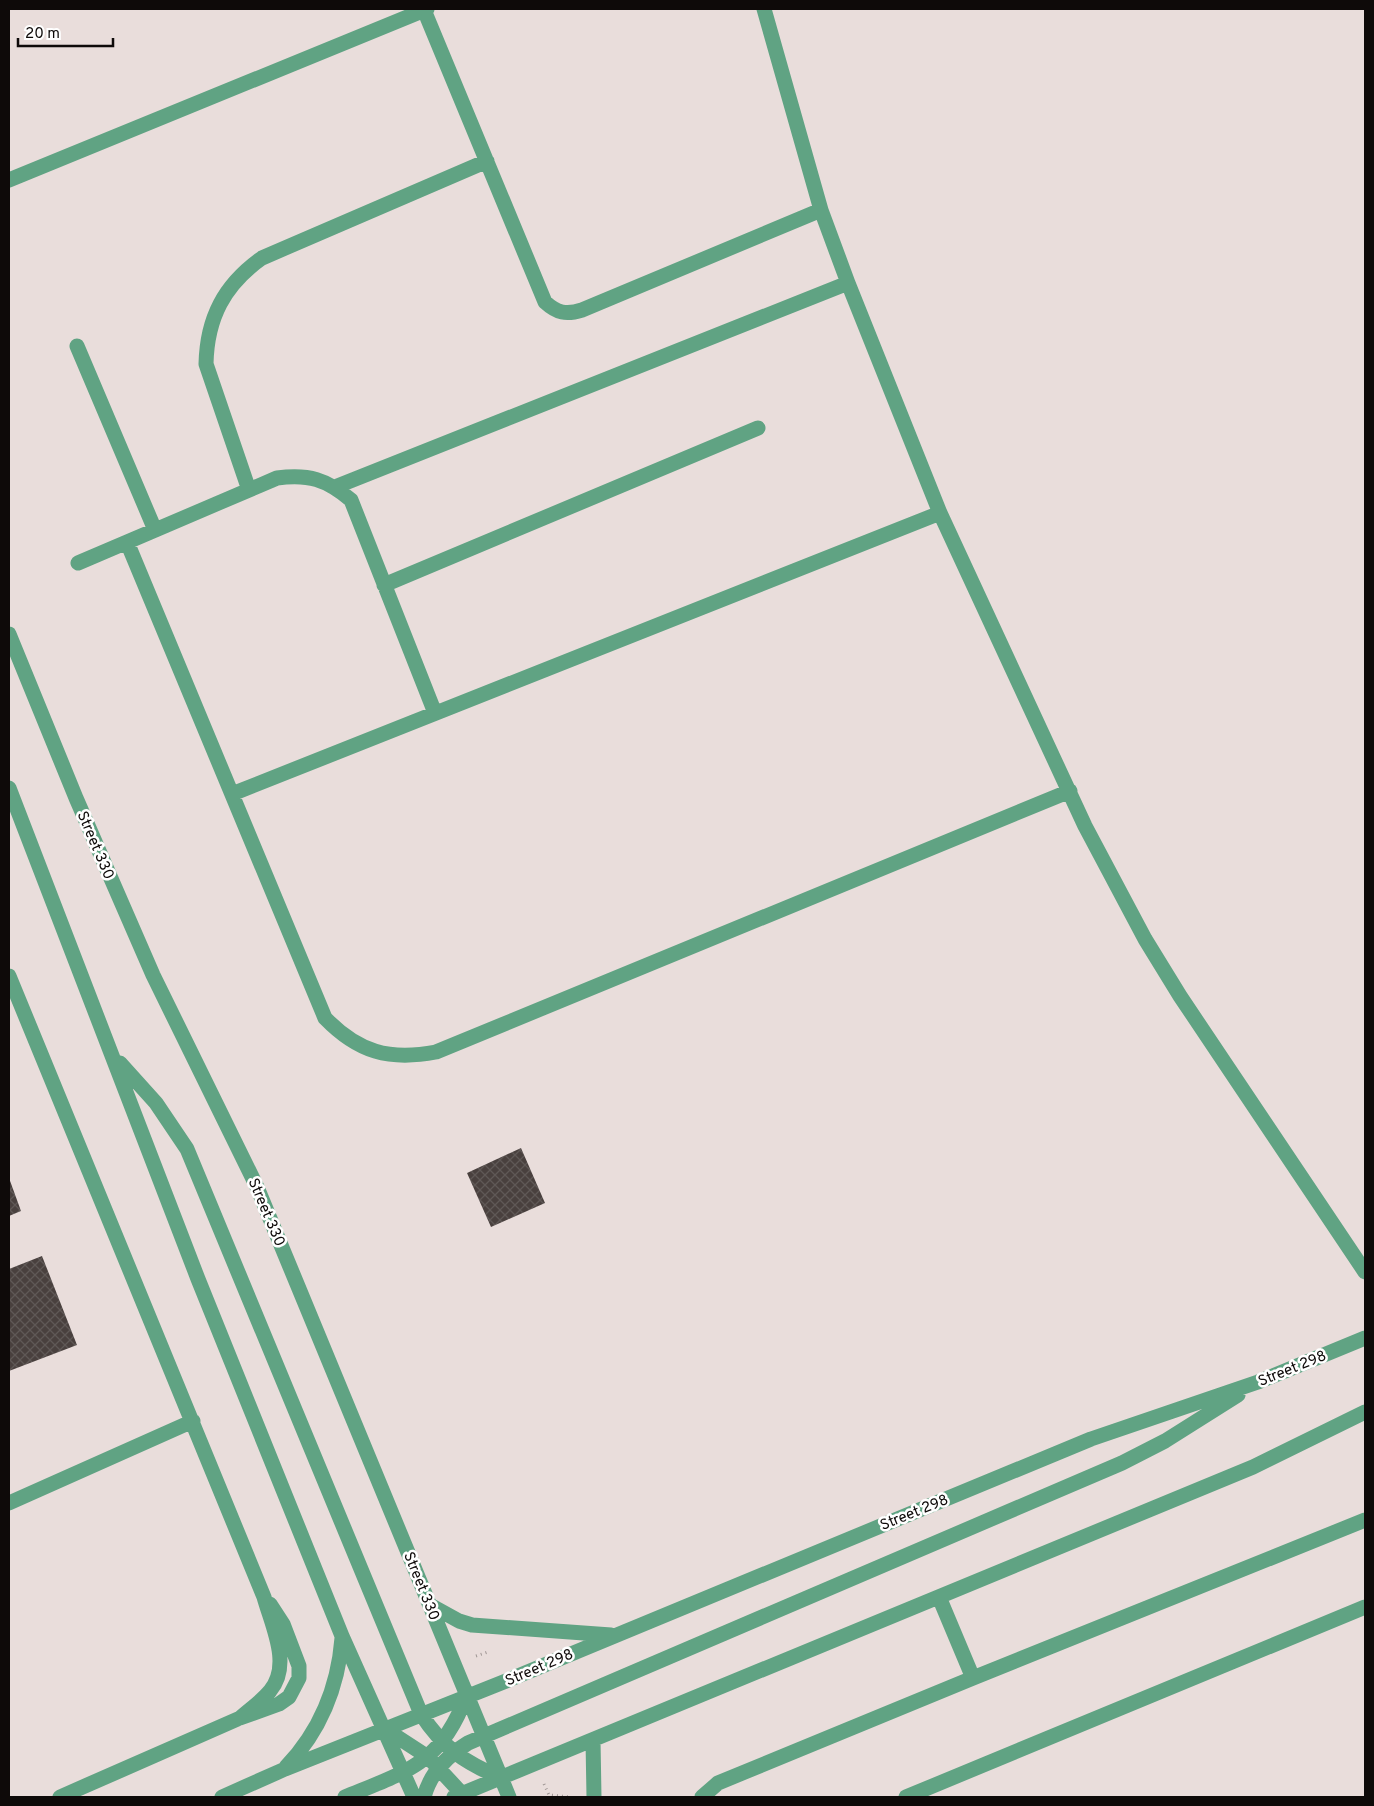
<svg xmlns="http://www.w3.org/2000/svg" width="1374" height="1806" font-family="Overpass,sans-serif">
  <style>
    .building { fill: url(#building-cross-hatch) }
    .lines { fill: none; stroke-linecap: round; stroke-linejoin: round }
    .path { stroke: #9f9694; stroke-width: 3; stroke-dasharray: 1 4; stroke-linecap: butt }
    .minor { stroke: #60a383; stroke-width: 15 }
    .labels { text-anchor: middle; stroke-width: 5; stroke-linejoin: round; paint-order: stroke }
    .street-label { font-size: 15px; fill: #0e0a09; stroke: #fff }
  </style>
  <defs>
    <pattern id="building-cross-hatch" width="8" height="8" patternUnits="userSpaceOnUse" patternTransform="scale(1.25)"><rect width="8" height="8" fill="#49403e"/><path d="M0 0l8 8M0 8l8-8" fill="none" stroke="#5f5856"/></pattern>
  </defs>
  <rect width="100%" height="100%" fill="#e9dddb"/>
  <path class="building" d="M521 1148 545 1203 491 1227 467 1173Z
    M9 1178 21 1211 9 1216Z
    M42 1256 77 1345 9 1371V1269Z"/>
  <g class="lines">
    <path class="path" d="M476 1656 488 1652
      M544 1784 549 1795 571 1797"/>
    <path class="minor" d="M764 9 821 210 848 283 940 513 1085 826 1145 939 1180 996 1365 1272
      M424 10 545 302C557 313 566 315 582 310L821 210
      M9 180 427 9
      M77 346 155 530
      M335 487 848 283
      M249 490 206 364C207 318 224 285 262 258L487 161
      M127 542 325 1018C358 1052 389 1061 436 1052L1070 791
      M78 563 277 478C309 474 326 479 351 500L435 713
      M384 585 758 428
      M9 634 76 798 153 975 257 1187 509 1797
      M9 788 198 1279 342 1636 414 1797
      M232 794 940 513
      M9 976 264 1597C272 1626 292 1665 270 1691 262 1701 250 1709 240 1718
      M120 1063 156 1103 187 1149 421 1714C443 1748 464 1762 501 1778
      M9 1503 193 1421
      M939 1597 973 1678
      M430 1605 459 1621 472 1625 611 1635
      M385 1729 428 1757 465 1797
      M593 1740 594 1797
      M286 1767C321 1730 338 1688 342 1638
      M60 1797 240 1718 279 1704 289 1697 299 1678V1666L283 1624 270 1604
      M222 1797 285 1769 501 1683 1091 1439 1258 1382 1365 1338
      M345 1797C406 1772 442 1763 466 1696
      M424 1797C430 1774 447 1756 468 1743L1122 1463 1165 1441 1238 1395
      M454 1797 1253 1467 1365 1412
      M702 1797 718 1783 973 1678 1365 1520
      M906 1797 1365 1607"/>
  </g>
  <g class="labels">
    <g class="street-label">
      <text transform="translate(96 845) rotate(67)" y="5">Street 330</text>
      <text transform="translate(267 1212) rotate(67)" y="5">Street 330</text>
      <text transform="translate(1292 1368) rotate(-22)" y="5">Street 298</text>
      <text transform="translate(914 1512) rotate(-22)" y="5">Street 298</text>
      <text transform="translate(422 1586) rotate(68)" y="5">Street 330</text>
      <text transform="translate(539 1667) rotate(-23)" y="5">Street 298</text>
    </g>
  </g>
  <rect width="1374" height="1806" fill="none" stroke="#0e0a09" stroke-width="20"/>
  <path d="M18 38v8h95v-8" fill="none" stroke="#0e0a09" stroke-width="2.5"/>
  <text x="25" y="38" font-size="15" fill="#0e0a09" stroke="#ffffff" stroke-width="4" paint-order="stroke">20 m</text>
</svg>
